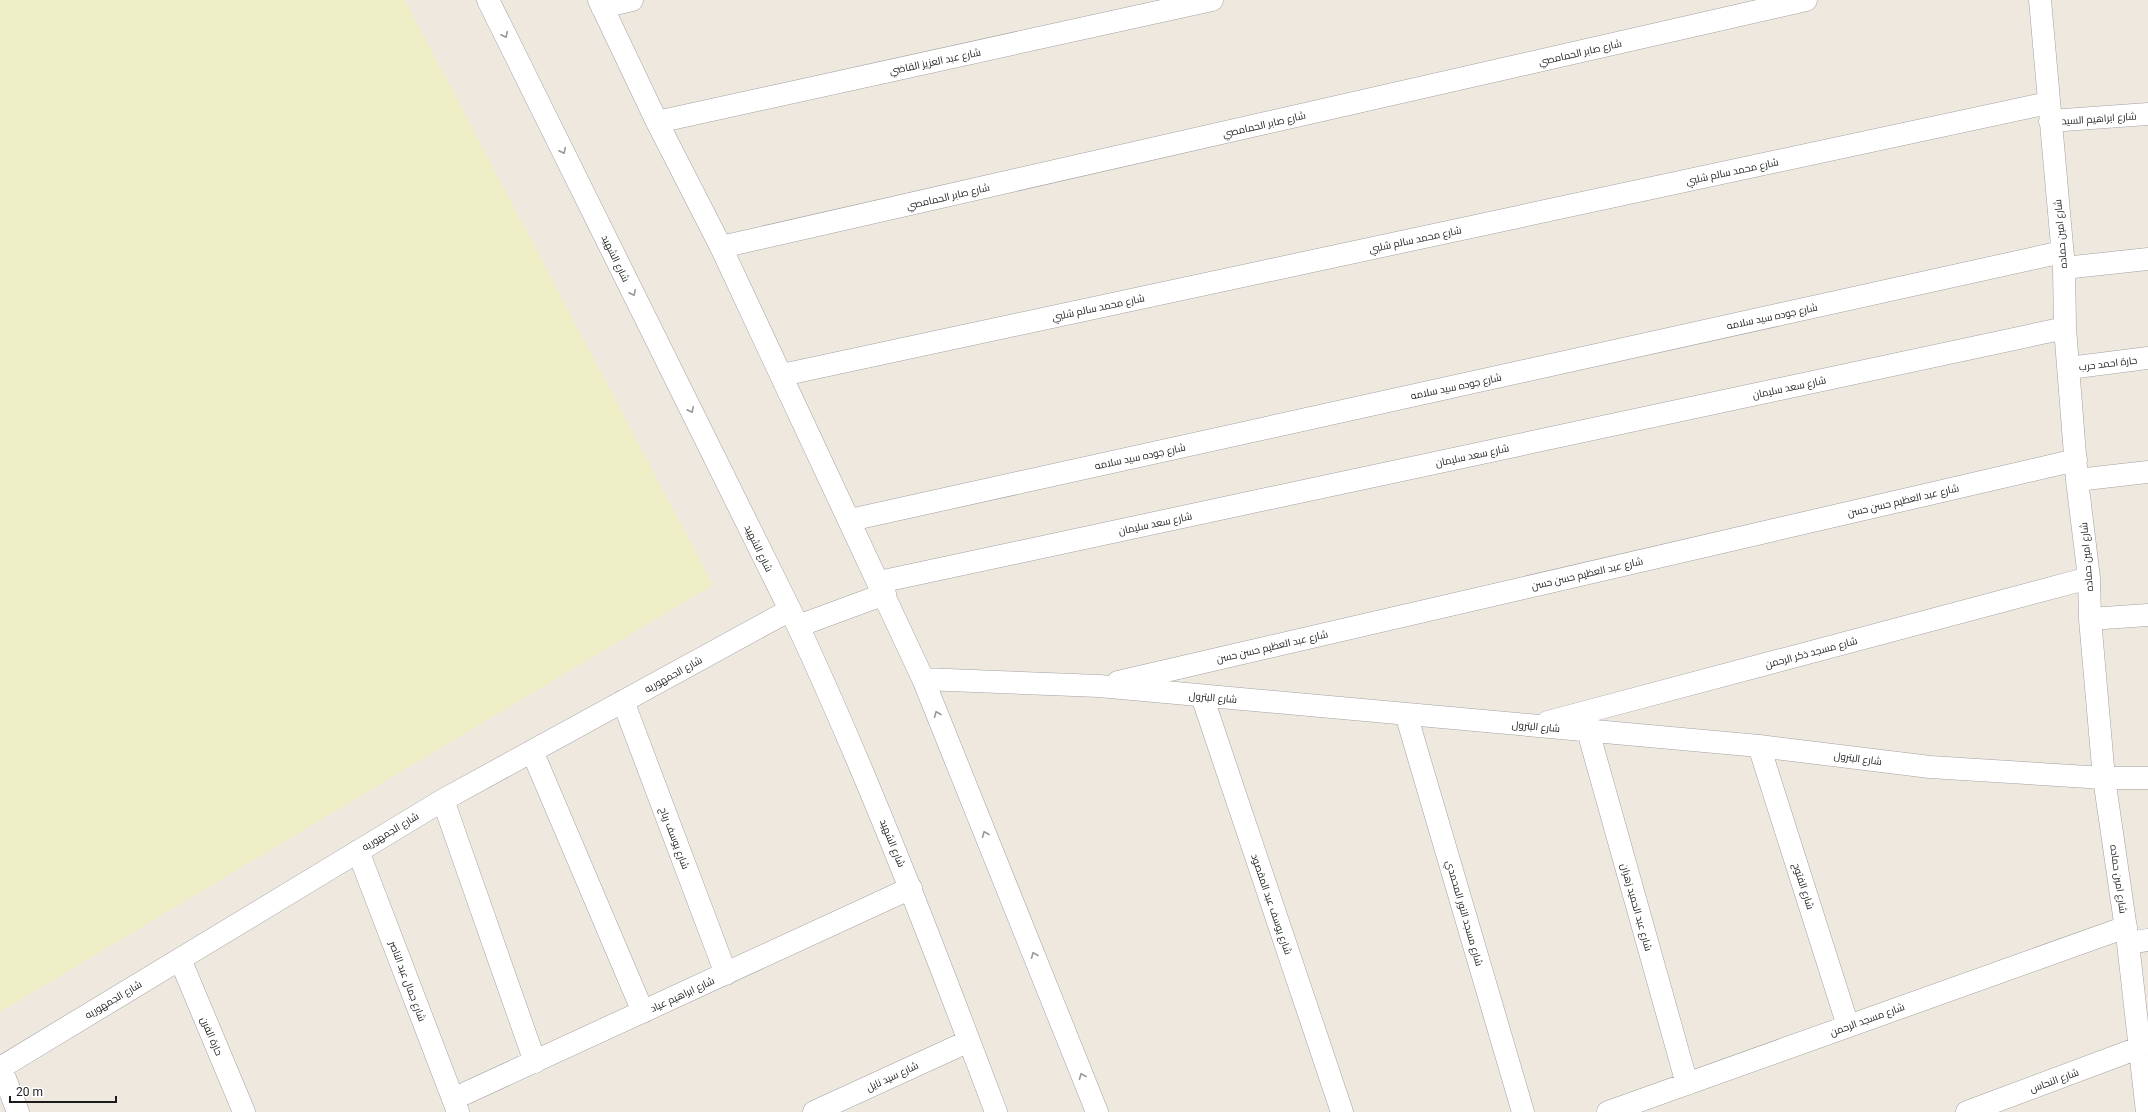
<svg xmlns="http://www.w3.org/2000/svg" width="2148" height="1112" font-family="Roboto,Cairo,sans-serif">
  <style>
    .farmland { fill: #eeefc7 }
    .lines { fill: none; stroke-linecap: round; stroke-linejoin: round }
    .minor-casing { stroke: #a2a2a2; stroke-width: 23 }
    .minor { stroke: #fff; stroke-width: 22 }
    .oneway { stroke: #989898 }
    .labels { text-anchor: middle; stroke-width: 3; stroke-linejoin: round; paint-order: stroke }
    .street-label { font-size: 10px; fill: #1b1b1b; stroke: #fff }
  </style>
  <rect width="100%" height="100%" fill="#eee8df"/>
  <path class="farmland" d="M0 0H405L713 585 0 1012Z"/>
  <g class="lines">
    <defs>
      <path id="minor" d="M488 0 798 626C872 785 934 948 996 1112
        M599 0 657 122 721 247 923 679 1097 1112
        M2040 0 2064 268 2065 328 2077 480 2089 578 2090 619 2104 778 2128 943 2147 1112
        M602 7 632 0
        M2050 121 2148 114
        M657 122 1212 0
        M721 247 1806 0
        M2064 268 2148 259
        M2069 368 2148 358
        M782 375 2048 103
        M2077 480 2148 472
        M850 520 2062 252
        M879 582 2065 328
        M2090 619 2148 615
        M798 626 885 594
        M923 679 1099 686 1759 746 1930 767 2104 778H2148
        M1118 682 2076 460
        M1202 696 1342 1112
        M623 701 726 974
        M1406 714 1523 1112
        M1548 722 2089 578
        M1588 731 1687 1084
        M1759 746 1848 1026
        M532 751 643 1012
        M443 800 535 1062
        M358 851 458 1112
        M2128 943 2148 940
        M180 959 244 1112
        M0 1068 443 800 790 610
        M1 1068 18 1112
        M453 1099 911 888
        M814 1112 969 1041
        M1608 1112 2126 927
        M1967 1112 2141 1047"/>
    </defs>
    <use href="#minor" class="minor-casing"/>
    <use href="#minor" class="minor"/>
  </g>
  <defs><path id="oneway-chevron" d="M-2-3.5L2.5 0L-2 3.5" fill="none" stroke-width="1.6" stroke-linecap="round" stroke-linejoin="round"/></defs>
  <g class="oneway">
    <use href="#oneway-chevron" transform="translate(505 35) rotate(64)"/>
    <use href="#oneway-chevron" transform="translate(563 151) rotate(64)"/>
    <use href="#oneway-chevron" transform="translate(633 293) rotate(64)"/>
    <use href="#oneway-chevron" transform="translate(691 410) rotate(64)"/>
    <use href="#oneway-chevron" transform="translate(937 714) rotate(-112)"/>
    <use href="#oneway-chevron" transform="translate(985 834) rotate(-112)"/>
    <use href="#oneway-chevron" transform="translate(1034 955) rotate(-112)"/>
    <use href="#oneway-chevron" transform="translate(1082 1076) rotate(-112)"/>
  </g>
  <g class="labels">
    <g class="street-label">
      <text transform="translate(1580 52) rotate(-13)" y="4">شارع صابر الحمامصي</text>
      <text transform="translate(935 61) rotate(-12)" y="4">شارع عبد العزيز القاضي</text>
      <text transform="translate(2099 118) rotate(-4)" y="4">شارع ابراهيم السيد</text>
      <text transform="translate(1264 124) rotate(-13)" y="4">شارع صابر الحمامصي</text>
      <text transform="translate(1732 171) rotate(-12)" y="4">شارع محمد سالم شلبي</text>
      <text transform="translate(948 196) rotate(-13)" y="4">شارع صابر الحمامصي</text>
      <text transform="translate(2060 234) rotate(-95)" y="4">شارع امين حماده</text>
      <text transform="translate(1415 239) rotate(-12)" y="4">شارع محمد سالم شلبي</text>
      <text transform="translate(616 258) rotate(64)" y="4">شارع الشهيد</text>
      <text transform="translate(1098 307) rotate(-12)" y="4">شارع محمد سالم شلبي</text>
      <text transform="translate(1772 316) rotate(-12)" y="4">شارع جوده سيد سلامه</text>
      <text transform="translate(2108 363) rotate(-7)" y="4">حارة احمد حرب</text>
      <text transform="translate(1456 386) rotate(-12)" y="4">شارع جوده سيد سلامه</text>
      <text transform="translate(1789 387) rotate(-12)" y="4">شارع سعد سليمان</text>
      <text transform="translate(1472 455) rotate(-12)" y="4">شارع سعد سليمان</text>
      <text transform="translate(1140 456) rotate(-12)" y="4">شارع جوده سيد سلامه</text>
      <text transform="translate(1903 500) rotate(-13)" y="4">شارع عبد العظيم حسن حسن</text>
      <text transform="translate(1155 523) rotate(-12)" y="4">شارع سعد سليمان</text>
      <text transform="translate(759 548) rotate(64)" y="4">شارع الشهيد</text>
      <text transform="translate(2086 557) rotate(-95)" y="4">شارع امين حماده</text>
      <text transform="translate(1587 573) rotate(-13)" y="4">شارع عبد العظيم حسن حسن</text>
      <text transform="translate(1272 646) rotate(-13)" y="4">شارع عبد العظيم حسن حسن</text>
      <text transform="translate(1811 652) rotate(-15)" y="4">شارع مسجد ذكر الرحمن</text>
      <text transform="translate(673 674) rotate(-29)" y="4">شارع الجمهوريه</text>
      <text transform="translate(1213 697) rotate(5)" y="4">شارع البترول</text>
      <text transform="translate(1536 726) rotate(5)" y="4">شارع البترول</text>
      <text transform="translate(1858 758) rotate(7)" y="4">شارع البترول</text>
      <text transform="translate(390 831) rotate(-31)" y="4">شارع الجمهوريه</text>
      <text transform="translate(675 838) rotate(69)" y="4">شارع يوسف رباح</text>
      <text transform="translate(893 843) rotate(68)" y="4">شارع الشهيد</text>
      <text transform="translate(2119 879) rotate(82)" y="4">شارع امين حماده</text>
      <text transform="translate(1804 886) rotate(72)" y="4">شارع الفتوح</text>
      <text transform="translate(1272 904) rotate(71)" y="4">شارع يوسف عبد المقصود</text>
      <text transform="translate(1637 907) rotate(74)" y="4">شارع عبد الحميد زهران</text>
      <text transform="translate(1465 913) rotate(74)" y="4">شارع مسجد النور المحمدي</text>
      <text transform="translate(408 981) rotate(69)" y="4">شارع جمال عبد الناصر</text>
      <text transform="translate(682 994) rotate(-25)" y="4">شارع ابراهيم عياد</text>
      <text transform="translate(113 999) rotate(-31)" y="4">شارع الجمهوريه</text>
      <text transform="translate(1867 1019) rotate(-20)" y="4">شارع مسجد الرحمن</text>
      <text transform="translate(212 1036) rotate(67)" y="4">حارة الفرن</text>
      <text transform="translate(892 1076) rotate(-25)" y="4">شارع سيد نايل</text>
      <text transform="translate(2054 1080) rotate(-20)" y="4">شارع النحاس</text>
    </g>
  </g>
  <path d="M10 1096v6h106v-6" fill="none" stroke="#1b1b1b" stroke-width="2"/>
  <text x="16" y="1096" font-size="12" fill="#1b1b1b" stroke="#ffffff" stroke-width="3" paint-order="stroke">20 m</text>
</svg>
